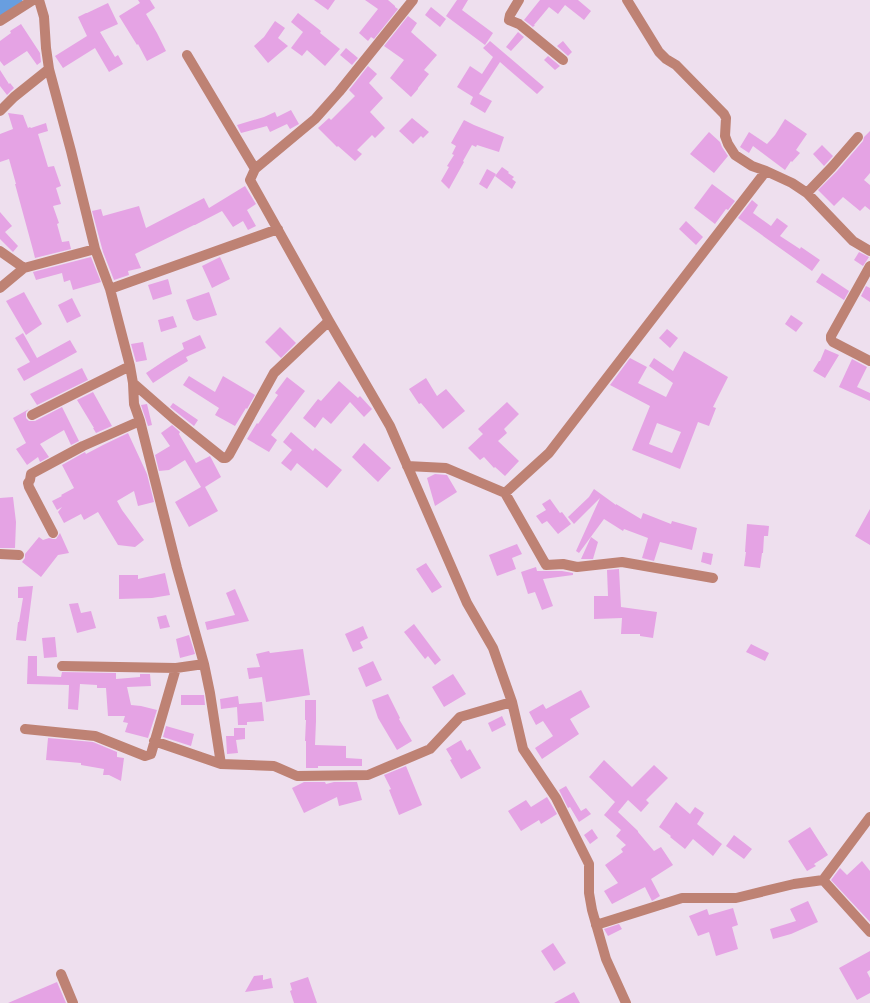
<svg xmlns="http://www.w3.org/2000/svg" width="870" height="1003" font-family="'Sofia Sans Condensed',sans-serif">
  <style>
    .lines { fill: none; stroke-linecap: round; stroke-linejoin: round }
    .river { stroke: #689ee0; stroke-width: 19 }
    .building { fill: #e5a3e4; fill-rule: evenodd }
    .minor { stroke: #be8274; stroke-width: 10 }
  </style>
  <rect width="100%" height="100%" fill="#eedfee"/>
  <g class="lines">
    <path class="river" d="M0 11 13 0"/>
  </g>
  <path class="building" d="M138 0H150L155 8 146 14 157 33 166 51 147 61 138 44 137 45 119 16 140 3Z
    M314 0H335L328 10Z
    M365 0H388L395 6V7L398 9 374 39 371 37 368 41 359 33 378 9Z
    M457 0H468L462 10 493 33 485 45 446 16Z
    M540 0H578L591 11 584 20 565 5 558 14 549 7 534 25H535L533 27 524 20Z
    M108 3 118 24 100 32 115 57 118 55 123 64 109 72 95 48 63 68 55 56 87 36 78 17 86 13H87Z
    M431 7 446 19 440 27 425 15Z
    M298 13 321 31 320 33 340 49 325 66 307 50 302 56 291 48 303 32 291 22Z
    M408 16 417 23 411 32 437 55 424 70 429 74 418 88V89L411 97 390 78 404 60 384 46Z
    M275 21 285 28 278 38 288 46 268 63 254 46 264 37Z
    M21 24 40 53 41 62 37 65 27 51 4 66 0 61V41L11 33 10 31Z
    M518 32 524 37 511 51 506 47Z
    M490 41 544 87 537 94 500 62 479 94 492 101 485 113 470 104 473 97 457 87 470 66 482 74 493 57 483 48Z
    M563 41 572 52 568 56 557 46Z
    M346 48 358 58 352 65 340 55Z
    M548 56 560 66 555 70 544 60Z
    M368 66 377 74 369 83 383 98 370 112 385 128 375 138 372 135 357 150 362 154 355 161 338 146 337 147 318 128 329 118 331 120 355 96 349 90Z
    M0 70 9 84 10 83 14 88 7 95 0 86Z
    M291 110 299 124 290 129 287 124 270 132 267 126 241 133 237 125 264 117 275 112 277 117Z
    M8 113 23 115 28 128 30 127 31 128 46 123 48 131 38 134 48 167 54 166 61 186 56 188 61 204 53 206 59 223 57 224 62 242 69 241 71 249 35 258 33 250 15 184H16L9 159 0 162V134L13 129Z
    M412 118 429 132 423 138 421 136 413 144 399 131Z
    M785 119 807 134 796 150 800 153 792 162 791 161 785 170 753 146 749 153 740 147 749 132 767 144 775 135Z
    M464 120 474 125 504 137 499 152 477 145 476 147 472 145 463 161 464 162 449 189 441 181 449 167 447 166 454 155 452 154 456 146 451 143Z
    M870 131V173L864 180 870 185V210L865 206 860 211 843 197 834 206 818 190 837 171 863 141 864 137Z
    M709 132 720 142 722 147 728 156 714 173 690 154Z
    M822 145 833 156 824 166 813 154Z
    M502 167 509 172 508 173 514 177 512 179 516 182 512 189 495 176Z
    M487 169 496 174 487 189 479 184Z
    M712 184 735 201 728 210 726 209 715 224 694 208Z
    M245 186 256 204 247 210 256 226 248 230 243 221 233 227 222 211 195 225H194L135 254 141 268 128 271 129 275 114 280 103 252 92 211 101 209 103 216 139 206 146 228 204 198 209 208Z
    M752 200 758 205 753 213 771 226 777 218 788 226 780 236 800 249 801 247 820 260 812 271 738 218Z
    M0 212 12 226 5 232 18 246 13 252 0 239Z
    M686 221 703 237 696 245 679 229Z
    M859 252 869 257 863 266 854 260Z
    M91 257 101 282 73 290 70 280 64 282 62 273 36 280 33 272Z
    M220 257 230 279 212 288 202 266Z
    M822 273 849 291 844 300 816 282Z
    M168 279 172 294 153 300 148 285Z
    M866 286 870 288V302L861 296Z
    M24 292 42 324 26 335 6 301Z
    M209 292 217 315 197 321 193 319 186 300Z
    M72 298 81 316 67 323 58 305Z
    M791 315 803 323 796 332 785 324Z
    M173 316 177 327 161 332 158 320Z
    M280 327 296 343 281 358 265 342Z
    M667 329 678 338 670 348 659 338Z
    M23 333 37 358 70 340 77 352 24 381 17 369 30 362 15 338Z
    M200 335 206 348 186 357 188 361 173 370 153 383 146 373 167 359 184 349 182 343Z
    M143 342 147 360 136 362 131 344Z
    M825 349 839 355 825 378 813 371 819 361H820Z
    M684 351 728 377 713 407 716 408 709 426 698 422 680 469 632 450 650 406 610 385 630 358 647 367 638 383 666 397 673 383 649 366 654 358 673 371ZM657 423 681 432 672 453 649 444Z
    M852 359 867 367 857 387 870 393V401L839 387Z
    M82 368 88 380 29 409 37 405 30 394Z
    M189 376 215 392 223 376 255 395 247 409 246 408 235 426 215 415 219 408 183 385Z
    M287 377 305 391 271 435 277 440 269 452 247 439 257 423 258 424 278 395 275 393Z
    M426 378 437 396 446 389 465 411 443 429 421 403 419 404 409 389Z
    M339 381 358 398 360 396 372 409 364 417 350 402 331 424 323 417 315 428 303 418 318 399 321 401Z
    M93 392 112 426 96 433 93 428H94L77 400Z
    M507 402 519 414 504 429 507 433 498 441 519 461 505 476 495 467 494 468 484 457 480 460 468 448 483 434 478 429Z
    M173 403 198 420 194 426 170 407Z
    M147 404 152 425 148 426 141 405Z
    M62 407 79 441 71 445 64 430 40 444 49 457 40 462 38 457 27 465 16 449 26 443 13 418 29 409 26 412V418L29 421H35Z
    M172 425 180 432 179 434 196 463 210 456 221 477 205 487 218 511 189 527 175 502 201 487 185 460 169 470 159 471 155 455 170 446 161 433Z
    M291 432 313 451 315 448 342 470 327 488 297 463 291 471 281 463 292 450 283 442Z
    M128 433 147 474 154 502 138 506 134 491 117 501 122 510 144 540 135 547 118 545 98 512 84 520 81 514 64 523 58 512 62 507 57 510 52 501 62 496 61 495 74 488 62 465 85 452 86 454 103 445Z
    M364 443 391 468 378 482 352 457Z
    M435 474 447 475 457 492 435 506 427 478Z
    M594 489 616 505V504L641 519 643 513 671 524 672 521 697 528 692 550 660 542 654 561 642 558 648 538 624 529 623 531 604 519 579 553 576 551 600 498 574 524 568 517 589 497Z
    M13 497 16 522 15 548H0V498Z
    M550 499 560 513 562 512 571 524 558 534 547 521 542 524 536 516 546 510 542 504Z
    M870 509V545L855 536Z
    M747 524 769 526 768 536H764L763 553H762L760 568 744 566 746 552H745Z
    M60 533 69 553 58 555 41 577 22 562 25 558V554L39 537 43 540 49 538 53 539H56Z
    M591 537 598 542 593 559H581Z
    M517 544 522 554 512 558 516 569 497 576 489 555Z
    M703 552 713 554 711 565 701 562Z
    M426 563 442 587 432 593 416 569Z
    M536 567 537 571H562L573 573V575L543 579 553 606 542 610 535 592 528 594 521 572Z
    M619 569 621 607 657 612 653 638 640 636V634H621L622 618 594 619V596H608L607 570Z
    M165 573 170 595 152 598 119 599V575H138V579Z
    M33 586 26 641 16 640 18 622H19L23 598H18V587Z
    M235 589 249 621 207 630 205 622 235 615 226 593Z
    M78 603 81 613 91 611 96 628 77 633 69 604Z
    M166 615 170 627 160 629 157 617Z
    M414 624 441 660 435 665 428 656 425 659 404 632Z
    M363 626 368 638 360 642 363 648 353 652 345 634Z
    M189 635 195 654 180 658 176 639Z
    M55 637 57 657 44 658 42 638Z
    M751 644 769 653 765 661 746 652Z
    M303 649 310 695 266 702 262 677 249 679 247 668 260 667 256 654 269 651 270 653Z
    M28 656H37V676L61 677 62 672 116 673V679L140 677V674H150L151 686 127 687 131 705 141 706 157 710 148 738 125 732 128 723 123 722 125 716H108L106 688H97V685L80 684 78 710 68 709 69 685 27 684Z
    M373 661 382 680 366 687 358 668Z
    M453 674 466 694 444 707 432 687Z
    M581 690 590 707 570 719 579 734 542 759 535 748 553 736 543 721 536 725 529 712 543 704 546 709Z
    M388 694 400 718 399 719 412 741 397 750 378 718 372 700Z
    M181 695H204L205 705H181Z
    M238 696 239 704 262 702 264 721 247 722V725H238L237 707 221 709 220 699Z
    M305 700H316V721L315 745 346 746V758L362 759V766H318V768H306V741H305L306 720H305Z
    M502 716 506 725 492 732 488 723Z
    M166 726 194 734 191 746 163 737Z
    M234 728H245V739L236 740 238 753 227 754 226 736H234Z
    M48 738 93 742 117 752V757L124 758 121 781 109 775H103L104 769 81 765V763L46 760Z
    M461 740 467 751 470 749 481 768 461 779 450 760 452 759 446 749Z
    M604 760 632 787 654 765 668 778 646 800 649 803 641 812 628 800 618 812 638 831V832L654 851 661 847 673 865 651 879 660 896 652 901 645 887 612 904 604 891 618 883 605 865 623 852 621 849 626 845 616 836 621 830 604 815 615 802 589 777Z
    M406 766 422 805 399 815 389 790 391 789 384 775Z
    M304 782H325L326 784 334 782H357L362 800 339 806 337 797 304 813 292 788Z
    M566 786 581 811 586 808 591 814 579 822 570 807 568 808 559 790Z
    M547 797 557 814 541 824 539 820 521 831 508 811 526 800 531 807Z
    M676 802 690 814 695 807 704 813 697 824 722 844 713 856 693 839 685 849 670 837 671 836 659 827Z
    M810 827 828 855 814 864 816 866 807 871 788 841Z
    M592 829 598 838 590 844 584 835Z
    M734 835 752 849 744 859 726 846Z
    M862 861 870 871V922L831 880 840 868 847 875Z
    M808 901 818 922 791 934 773 939 770 929 796 921 790 909Z
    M733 908 738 925 732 927 738 949 716 956 709 932 698 936 689 916 707 909 709 915Z
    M619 924 622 929 608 936 604 929Z
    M553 943 566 963 554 971 541 951Z
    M870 951V970L867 972 870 978V993L857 1000 839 968Z
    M263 975V980L271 978 273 988 245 992 254 976Z
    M308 977 317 1003H294L290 991 292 990 290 983Z
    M57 982 66 1003H8Z
    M574 992 580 1003H554Z"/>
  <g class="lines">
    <path class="minor" d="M39 0 44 17 46 48 49 69 71 151 95 249 110 289 130 366 133 383 173 418 223 458H226L229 455 274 373 329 321
      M413 0 339 92 315 119 255 169 250 180 329 321 390 426 467 603 493 648 512 702 523 749 556 798 589 864V893L592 910 606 959 626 1003
      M519 0 510 15 509 20 519 24 563 60
      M627 0 659 52 666 59 676 65 724 114 726 118 725 136 728 144 735 155 752 166 766 171 792 183 807 193 853 241 870 251
      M0 21 33 0
      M187 55 255 169
      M0 111 14 97 49 69
      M807 193 832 167 858 137
      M0 251 24 268 95 249
      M870 266 831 336V339L833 342 870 361
      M0 288 24 268
      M110 289 278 229
      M133 383 134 404 140 421 177 568 204 664
      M32 415 130 366
      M407 466 446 468 505 493 549 453 766 171
      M505 493 546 565 563 564 577 567 622 562 713 578
      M53 533 29 487 28 483 30 480 31 474 83 446 140 421
      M0 554 19 555
      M62 666 176 668
      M25 729 95 736 145 756 151 754 176 668 204 664 210 693 221 764
      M154 741 221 764 274 766 297 776 368 775 430 749 460 717 512 702
      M823 880 870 932
      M596 925 682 898H736L794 884 823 880 870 817
      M61 974 73 1003"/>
  </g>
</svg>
